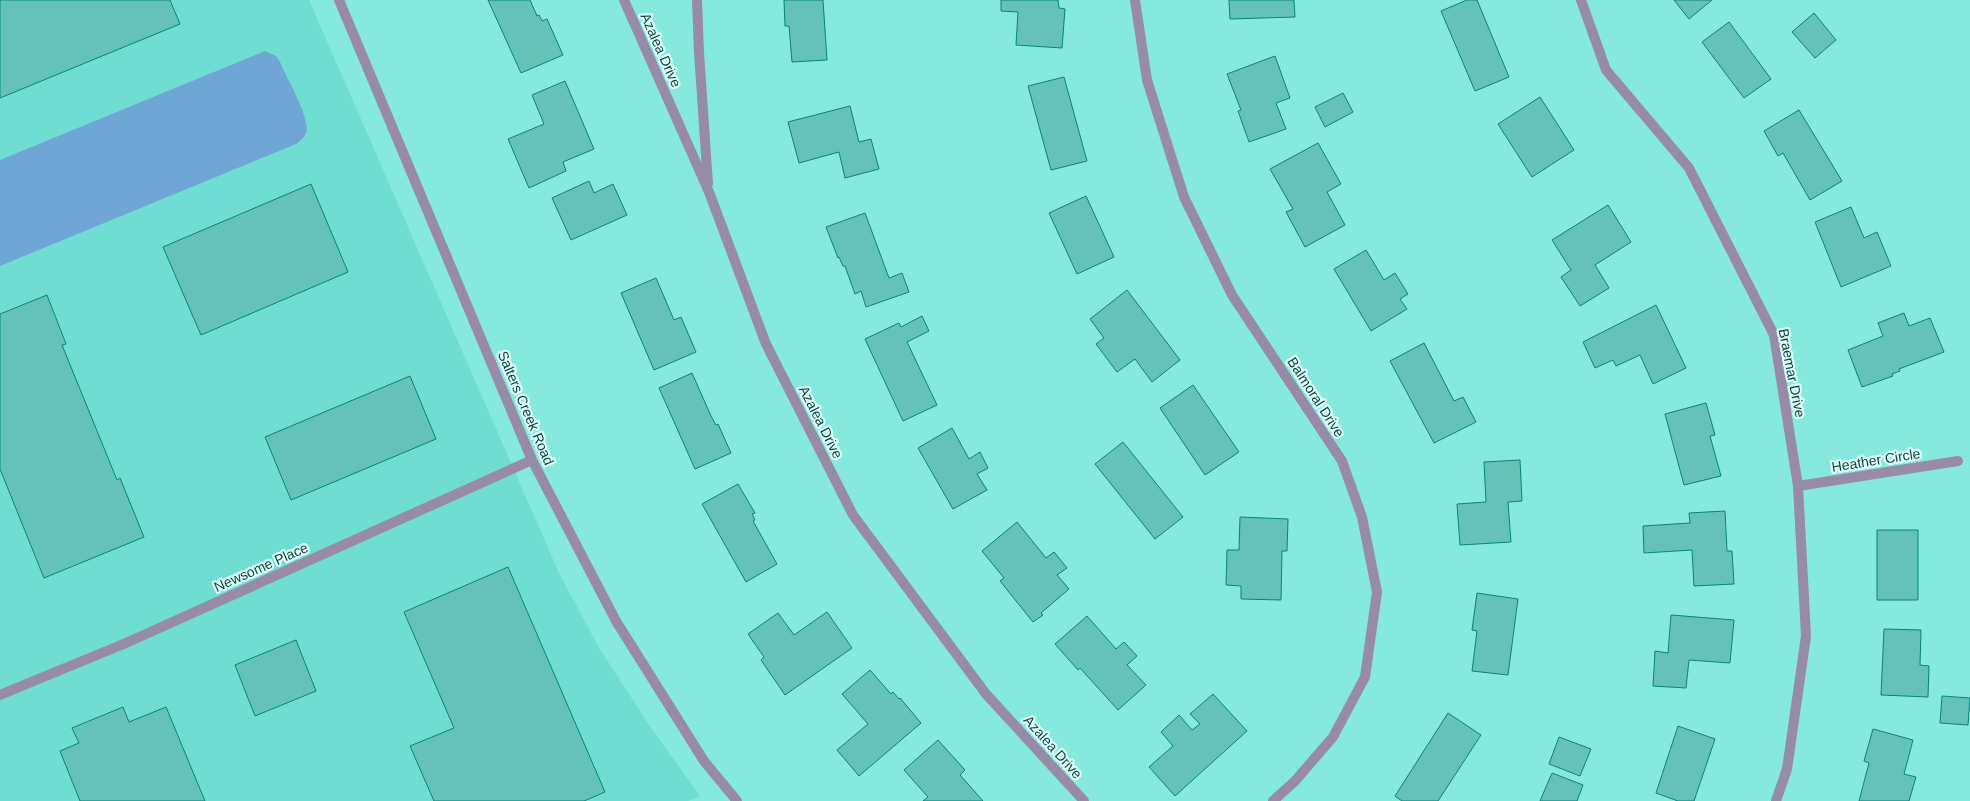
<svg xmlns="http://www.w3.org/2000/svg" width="1970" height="801" font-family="Arial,sans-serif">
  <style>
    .built { fill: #6fddd2 }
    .water { fill: #70a6d6 }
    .building { fill: #65c2b8; stroke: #05847a }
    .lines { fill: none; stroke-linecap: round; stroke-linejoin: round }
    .minor { stroke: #988ba7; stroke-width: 10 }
    .labels { text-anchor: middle; stroke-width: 4.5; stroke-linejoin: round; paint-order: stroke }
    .street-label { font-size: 14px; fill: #123e39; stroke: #dafef9 }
  </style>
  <rect width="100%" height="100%" fill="#86e9de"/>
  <path class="built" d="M0 0H309L559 573 598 646 649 725 700 796 688 801H0Z"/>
  <path class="water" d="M265 51 276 56 280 62C286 77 311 118 306 133 304 138 300 141 296 144L0 266V160Z"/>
  <path class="building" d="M0 0H170L180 24 0 98Z
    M488 0H530L537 16 539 15 542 21 547 19 563 55 521 73Z
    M784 0H823L827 60 792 62 789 26H785Z
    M1001 0H1058L1059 8 1065 9 1062 48 1016 45 1018 12 1001 11Z
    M1229 0H1294L1295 17 1230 19Z
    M1467 0H1477L1509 77 1475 91 1441 11Z
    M1674 0H1712L1689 19Z
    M1814 13 1836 40 1815 58 1792 32Z
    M1729 22 1771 79 1744 98 1702 42Z
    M1275 56 1290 98 1276 103 1286 129 1249 142 1238 111 1241 110 1227 74Z
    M1064 77 1087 161 1051 170 1028 86Z
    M565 81 594 149 563 162 566 171 529 188 508 139 544 124 532 95Z
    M1343 93 1353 112 1325 127 1315 107Z
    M1540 97 1574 150 1532 177 1498 124Z
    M850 106 859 142 871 139 879 169 845 178 839 152 799 163 788 122Z
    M1799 110 1842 181 1810 200 1783 153 1778 156 1764 131Z
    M1318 143 1341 184 1327 192 1345 225 1305 247 1286 212 1293 209 1270 169Z
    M589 181 594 193 613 184 627 215 571 240 552 198Z
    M311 184 348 272 201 335 163 247Z
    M1086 196 1114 257 1077 274 1049 213Z
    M1608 205 1631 242 1595 265 1609 288 1580 306 1561 277 1571 270 1552 240Z
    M1851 207 1864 238 1877 232 1891 266 1841 287 1815 222Z
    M865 213 889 278 902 273 909 292 866 307 861 291 855 294 845 266H843L839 257 838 258 826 227Z
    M1366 250 1384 280 1395 273 1408 294 1400 299 1407 309 1371 331 1334 269Z
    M656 278 674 320 681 317 696 352 654 370 621 293Z
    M1127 290 1180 360 1152 382 1135 359 1117 372 1096 344 1104 338 1090 319Z
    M47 295 66 344 62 345 117 480 120 478 144 537 44 578 0 469V314Z
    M1656 305 1686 368 1653 384 1640 355 1616 366 1613 360 1595 368 1583 342Z
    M1904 313 1909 326 1930 318 1944 352 1899 369 1900 371 1892 374 1893 376 1862 387 1848 350 1883 336 1878 323Z
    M922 316 929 331 907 342 937 405 903 421 865 339 899 323 901 327Z
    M1424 343 1454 401 1463 397 1476 422 1434 443 1390 361Z
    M692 373 711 416 716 425 718 424 731 453 695 469 659 388Z
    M410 376 436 439 291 500 265 437Z
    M1193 385 1239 452 1205 475 1160 408Z
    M1706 403 1715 435 1710 436 1721 476 1684 485 1665 414Z
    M952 428 969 459 980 452 988 468 977 474 987 490 953 509 918 448Z
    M1123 442 1183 517 1155 539 1095 464Z
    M1520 460 1522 501 1508 502 1511 542 1460 545 1457 504 1486 502 1484 462Z
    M738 484 755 513 752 514 755 520 753 521 777 564 746 582 702 504Z
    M1725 511 1727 551H1732L1734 584 1694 586 1692 550 1644 553 1643 526 1690 523 1689 513Z
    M1240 517 1288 519 1287 551H1282L1281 600 1241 599V586L1226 585 1227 550H1239Z
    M1017 522 1046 558 1054 552 1067 568 1057 575 1069 589 1041 613 1043 615 1033 622 1000 581 1004 578 982 551Z
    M1877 530H1918V600H1877Z
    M508 567 605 792 584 801H434L410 746 454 728 404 612Z
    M1477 593 1518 599 1508 675 1472 671 1477 631 1472 630Z
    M827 612 852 648 785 695 761 660 764 657 748 634 778 613 794 635Z
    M1671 615 1734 620 1730 663 1689 660 1686 688 1653 686 1655 651 1668 653Z
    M1087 616 1116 649 1124 642 1137 656 1127 665 1146 685 1118 710 1080 668 1078 670 1055 644Z
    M1884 629 1921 630 1920 665 1929 666 1928 697 1881 695Z
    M296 640 316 691 255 716 235 665Z
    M870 670 891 694 893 692 899 699 900 698 921 723 859 776 837 750 868 724 842 694Z
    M1213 694 1247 731 1175 796 1149 767 1173 746 1161 732 1179 715 1192 730 1200 724 1190 714Z
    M1942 696 1970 698 1968 725 1940 723Z
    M123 707 129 722 166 707 205 801H80L60 751 79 743 72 728Z
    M1448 713 1481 735 1438 801H1402L1395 796Z
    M1678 726 1715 739 1694 801H1678L1656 793Z
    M1873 729 1913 740 1904 774 1916 777 1909 801H1859L1869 763 1864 761Z
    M1559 737 1591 749 1580 776 1549 764Z
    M938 740 965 770 960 775 983 801H923L928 797 904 770Z
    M1552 773 1583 785 1577 801H1540Z"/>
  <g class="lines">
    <path class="minor" d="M339 0 532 460 616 621 704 761 737 801
      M624 0 709 192 766 344 853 515 986 694 1084 801
      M697 0 699 52 708 184
      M1135 0 1147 80 1184 197 1232 295 1342 461 1362 517 1377 592 1365 677 1333 737 1295 781 1273 801
      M1581 0 1606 70 1689 168 1774 335 1798 486 1806 636 1787 769 1776 801
      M1798 486 1958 461
      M0 695 126 643 532 460"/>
  </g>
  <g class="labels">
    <g class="street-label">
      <text transform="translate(661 50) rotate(66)" y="5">Azalea Drive</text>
      <text transform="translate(1792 373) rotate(79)" y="5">Braemar Drive</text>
      <text transform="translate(1316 397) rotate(57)" y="5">Balmoral Drive</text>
      <text transform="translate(526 408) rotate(67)" y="5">Salters Creek Road</text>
      <text transform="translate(821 422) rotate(63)" y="5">Azalea Drive</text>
      <text transform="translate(1876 460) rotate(-9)" y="5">Heather Circle</text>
      <text transform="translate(261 567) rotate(-24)" y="5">Newsome Place</text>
      <text transform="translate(1053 747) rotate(48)" y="5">Azalea Drive</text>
    </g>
  </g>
</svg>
